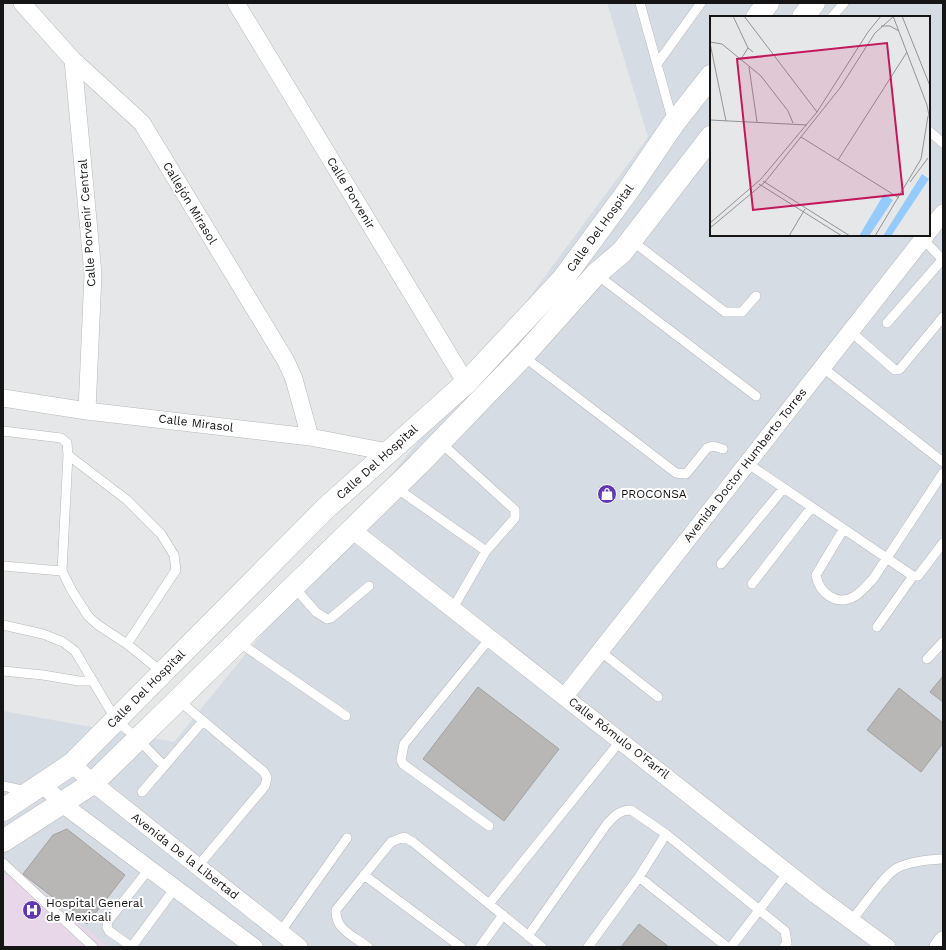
<svg xmlns="http://www.w3.org/2000/svg" width="946" height="950" font-family="'Work Sans',sans-serif">
  <style>
    .built { fill: #d5dce4; fill-rule: evenodd }
    .medical { fill: #e8d7e8 }
    .building { fill: #b8b7b5; stroke: #a2a19f }
    .lines { fill: none; stroke-linecap: round; stroke-linejoin: round }
    .service-casing { stroke: #b7b8ba; stroke-width: 10 }
    .minor-casing { stroke: #b7b8ba; stroke-width: 18 }
    .tertiary-casing { stroke: #b7b8ba; stroke-width: 23 }
    .service { stroke: #fff; stroke-width: 9 }
    .minor { stroke: #fff; stroke-width: 17 }
    .tertiary { stroke: #fff; stroke-width: 22 }
    .labels { text-anchor: middle; stroke-width: 4; stroke-linejoin: round; paint-order: stroke }
    .street-label { font-size: 12px; fill: #151516; stroke: #fff }
    .poi-label { font-size: 12px; fill: #151516; stroke: #fff; text-anchor: start }
    .inset-road { fill: none; stroke: #929395; stroke-width: 1 }
    .view { fill: #c2185b; fill-opacity: 0.15; stroke: #c2185b; stroke-width: 2 }
    .inset-edge { fill: none; stroke: #151516; stroke-width: 2 }
  </style>
  <rect width="100%" height="100%" fill="#e5e7e9"/>
  <path class="built" d="M607 3H943V947H3V711L174 742 466 383 648 137ZM711 17H929V235H711Z"/>
  <path class="medical" d="M11 872 110 947H3V877Z"/>
  <path class="building" d="M943 676V702L930 692Z
    M478 687 559 749 504 821 423 759Z
    M899 688 943 723V743L921 772 867 730Z
    M67 829 125 875 87 924 23 874 53 835Z
    M639 924 669 947H621Z"/>
  <g class="lines">
    <defs>
      <path id="service" d="M640 3 673 122
        M832 17 844 3
        M657 64 701 3
        M929 131 943 143
        M923 239 943 260
        M631 240 725 312H742L756 296
        M596 274 756 396
        M887 323 942 260
        M850 331 895 370 900 369 943 317
        M523 356 676 473 686 474 707 448 713 446 723 449
        M822 367 943 462
        M3 431 61 438 67 443 68 455 62 571 72 591 88 616 98 625 127 644 163 673
        M440 442 515 510V518L486 551
        M68 455 127 500 161 534 174 555 176 570 127 644
        M747 463 913 576H918L943 543
        M395 487 486 551 453 608
        M843 530 816 575C819 593 837 607 855 596 862 592 867 585 873 579L943 473
        M721 564 783 489
        M3 566 62 571
        M752 584 811 508
        M294 587 316 612 327 619 331 618 369 586
        M3 625 43 634 63 642 75 651 116 720 138 739 164 766
        M877 627 913 576
        M237 641 346 716
        M600 651 658 697
        M927 659 943 642
        M3 671 43 675 79 681H93
        M177 699 264 772 267 778 265 786 198 866
        M3 786 27 791
        M142 792 203 721
        M489 826 403 764 401 760 404 744 491 637
        M3 863 93 947
        M149 869 108 921 107 927 109 931 129 945H133L175 888
        M364 875 461 947
        M639 877 666 834 785 931 787 943 784 947
        M489 904 621 740
        M852 920C862 908 885 874 897 868 911 861 928 860 943 859
        M281 931 347 838
        M528 936 607 824C614 816 620 810 631 810L666 834
        M368 947C354 936 335 930 336 910L391 842 404 837 413 842 542 947
        M480 947 503 915
        M588 947 639 877 727 947
        M731 947 788 872"/>
      <path id="minor" d="M22 3 73 60 142 123 286 361 294 379 310 437
        M236 3 466 383
        M73 60 93 274 87 411
        M929 231 943 213
        M3 398 87 411 310 437 388 452
        M351 529 816 895 887 947
        M565 696 926 235
        M72 764 93 783 299 947
        M42 783 61 803 254 947
        M938 947 943 940"/>
      <path id="tertiary" d="M757 17 768 3
        M803 17 814 3
        M3 810 72 764 326 508 466 383 563 279 625 195 674 123 711 76
        M3 841 93 783 418 465 523 356 596 274 622 252 711 137"/>
    </defs>
    <use href="#service" class="service-casing"/>
    <use href="#minor" class="minor-casing"/>
    <use href="#tertiary" class="tertiary-casing"/>
    <use href="#service" class="service"/>
    <use href="#minor" class="minor"/>
    <use href="#tertiary" class="tertiary"/>
  </g>
  <defs>
    <symbol id="shop-disc" viewBox="-11 -11 22 22"><circle r="9.5" fill="#6239b1" stroke="#fff"/><path d="M-5-2.5h2.3a2.7 3.5 0 0 1 5.4 0H5L5.5 6h-11ZM-1.5-2.5h3a1.5 2.3 0 0 0-3 0Z" fill="#fff"/></symbol>
    <symbol id="hospital-disc" viewBox="-11 -11 22 22"><circle r="9.5" fill="#6239b1" stroke="#fff"/><path d="M-5-5h3v3.5h4V-5h3V5h-3V1.5h-4V5h-3Z" fill="#fff"/></symbol>
  </defs>
  <g fill-rule="evenodd">
    <use href="#shop-disc" x="596" y="483" width="22" height="22"/>
    <use href="#hospital-disc" x="21" y="899" width="22" height="22"/>
  </g>
  <g class="labels">
    <g class="street-label">
      <text transform="translate(351 193) rotate(59)" y="4">Calle Porvenir</text>
      <text transform="translate(190 203) rotate(59)" y="4">Callejón Mirasol</text>
      <text transform="translate(87 223) rotate(-94)" y="4">Calle Porvenir Central</text>
      <text transform="translate(600 228) rotate(-54)" y="4">Calle Del Hospital</text>
      <text transform="translate(196 423) rotate(7)" y="4">Calle Mirasol</text>
      <text transform="translate(377 462) rotate(-42)" y="4">Calle Del Hospital</text>
      <text transform="translate(745 465) rotate(-52)" y="4">Avenida Doctor Humberto Torres</text>
      <text transform="translate(146 689) rotate(-45)" y="4">Calle Del Hospital</text>
      <text transform="translate(619 738) rotate(38)" y="4">Calle Rómulo O'Farril</text>
      <text transform="translate(185 856) rotate(38)" y="4">Avenida De la Libertad</text>
    </g>
    <g class="poi-label">
      <text x="621" y="498">PROCONSA</text>
      <text x="46" y="907">Hospital General<tspan x="46" dy="14">de Mexicali</tspan></text>
    </g>
  </g>
  <g transform="translate(710 16)">
    <rect width="220" height="220" fill="#e5e7e9"/>
    <path d="M212 158 219 163 181 220H173ZM174 178 183 184 159 220H149Z" fill="#95cafc"/>
    <path class="inset-road" d="M23 0 38 32 43 36M34 0 107 96M183 0 217 89 220 105M192 0 220 70M171 10H180L189 15M0 26 12 28 51 60 78 95 83 107M0 27 16 105M31 43 38 32M39 51 47 106M0 104 97 109M91 121 189 182M128 144 197 36M53 165 140 220M200 166 218 142M49 168 132 220M0 207 51 163 107 96 158 16 171 0M0 212 55 166 130 72 165 17 184 0M79 220 95 193M165 220 211 143 218 100"/>
    <path class="view" d="M177 27 193 178 43 194 27 43Z"/>
    <rect width="220" height="220" class="inset-edge"/>
  </g>
  <rect width="946" height="950" fill="none" stroke="#151516" stroke-width="8"/>
</svg>
